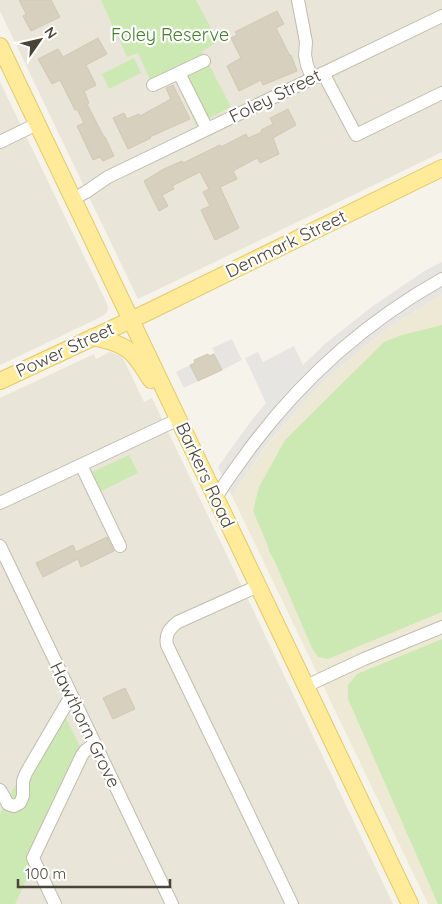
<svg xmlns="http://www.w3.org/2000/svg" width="442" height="904" font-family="Quicksand,sans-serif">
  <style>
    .residential { fill: #e9e5d8 }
    .education { fill: #eee9d4 }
    .green { fill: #cce9b3 }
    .parking { fill: #e7e5e2 }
    .building { fill: #d7d0bf; stroke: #d2c8b2 }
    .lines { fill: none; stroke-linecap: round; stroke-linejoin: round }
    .minor-casing { stroke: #c1bcac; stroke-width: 14 }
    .major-casing { stroke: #e5ca68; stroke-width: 18 }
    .minor { stroke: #fff; stroke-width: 12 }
    .major { stroke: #ffeb9a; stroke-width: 16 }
    .labels { text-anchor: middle; stroke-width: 4.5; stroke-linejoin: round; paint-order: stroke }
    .park-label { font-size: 18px; fill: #427d2a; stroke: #fff }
    .street-label { font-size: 18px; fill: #494438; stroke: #fff }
  </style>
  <rect width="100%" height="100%" fill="#f5f3ea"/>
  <path class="residential" d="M0 0H442V152L138 299 0 11Z
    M0 82 107 304 108 308 107 312 103 316 0 365Z
    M110 352 122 356 144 402 152 398 393 904H0V398L94 354 96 359Z"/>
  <path class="education" d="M442 294V904H428L232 496 265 448 306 400 325 380 365 346 388 328Z"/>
  <path class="green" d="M101 0H196L218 42 202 51 231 107 196 125 172 72 151 82 138 53 127 57Z
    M134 58 141 73 109 89 102 74Z
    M442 325V612L328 659 318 657 312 648 275 562 269 551 268 546 253 511 259 487 285 440 384 342 402 335Z
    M129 455 138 473 99 492 90 473Z
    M442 639V904H438L348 699V685L357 674Z
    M61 708 85 757 15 904H0V814L8 798Z"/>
  <path class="parking" d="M442 262V294L388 328 365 346 325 380 306 400 265 447 232 496 218 467 251 421 266 403 245 358 258 352 263 362 294 346 303 365 326 343 373 306 426 270Z
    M232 339 242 360 222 370 212 348Z
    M190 365 198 381 184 388 176 372Z"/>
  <path class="building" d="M19 0H51L60 17 31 31 23 16 26 14Z
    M277 11 284 24 276 28 290 56 291 55 297 71 263 85 261 80 239 91 227 66 241 58 231 38 237 35 235 32Z
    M98 38 107 54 86 65 96 85 84 91 89 103 87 104 104 137H105L114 156 103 161 100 157 93 160 77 126 84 123 77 109 75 110 60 80 52 84 38 59 58 49 63 57Z
    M173 85 190 119 165 130 150 137 151 138 128 149 113 118 124 113 127 119 139 114 140 116 171 99 166 88Z
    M288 109 296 125 273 138 279 154 260 163 257 158 233 171 237 179 220 187 239 228 215 240 201 210 210 206 203 192 209 189 200 172 172 186 174 189 162 195 168 206 159 211 144 181 164 169 182 161 183 163 220 145 221 147 246 134 248 138 262 132 261 130 273 124 270 118Z
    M208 354 209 356 214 354 222 370 198 381 190 365 195 363 194 360Z
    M107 537 114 551 81 567 78 559 43 577 36 563 73 545 76 552Z
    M125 688 135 709 113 719 103 698Z"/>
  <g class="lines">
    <defs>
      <path id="minor" d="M298 0 306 42 305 55 307 65 312 78
        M179 73 207 129
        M323 73 356 135 442 93
        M153 85 204 61
        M0 142 37 124
        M73 199 86 192 108 177 442 16
        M81 465 120 546
        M216 498C226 480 239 464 251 447 302 379 367 321 442 279
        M0 503 179 419
        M0 546 172 904
        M258 586 178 622C169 629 165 634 167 645L292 904
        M306 686 364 659 442 627
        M0 790 8 804 14 806 20 803 23 796V781L26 773 71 696
        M55 904 33 858 82 755 85 751 94 744"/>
      <path id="major" d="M0 46 410 904
        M93 337C104 340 117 342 127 349 137 356 144 370 151 380
        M0 381 150 311 442 168"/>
    </defs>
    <use href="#minor" class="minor-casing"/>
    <use href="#major" class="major-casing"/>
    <use href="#minor" class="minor"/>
    <use href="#major" class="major"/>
  </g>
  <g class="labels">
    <g class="park-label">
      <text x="170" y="41">Foley Reserve</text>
    </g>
    <g class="street-label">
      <text transform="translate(275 96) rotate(-26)" y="6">Foley Street</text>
      <text transform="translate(286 244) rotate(-26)" y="6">Denmark Street</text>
      <text transform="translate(65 350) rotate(-25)" y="6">Power Street</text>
      <text transform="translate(205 475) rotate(65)" y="6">Barkers Road</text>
      <text transform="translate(85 725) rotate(64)" y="6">Hawthorn Grove</text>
    </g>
  </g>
  <g transform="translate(40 40) rotate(56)" stroke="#ffffff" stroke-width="4" paint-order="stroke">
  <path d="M0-4L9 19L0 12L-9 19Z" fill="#494438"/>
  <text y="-8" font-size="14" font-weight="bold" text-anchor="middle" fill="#494438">N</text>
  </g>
  <path d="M18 879v8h152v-8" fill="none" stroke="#494438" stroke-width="2.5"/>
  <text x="25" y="879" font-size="15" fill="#494438" stroke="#ffffff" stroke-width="4" paint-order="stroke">100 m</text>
</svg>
